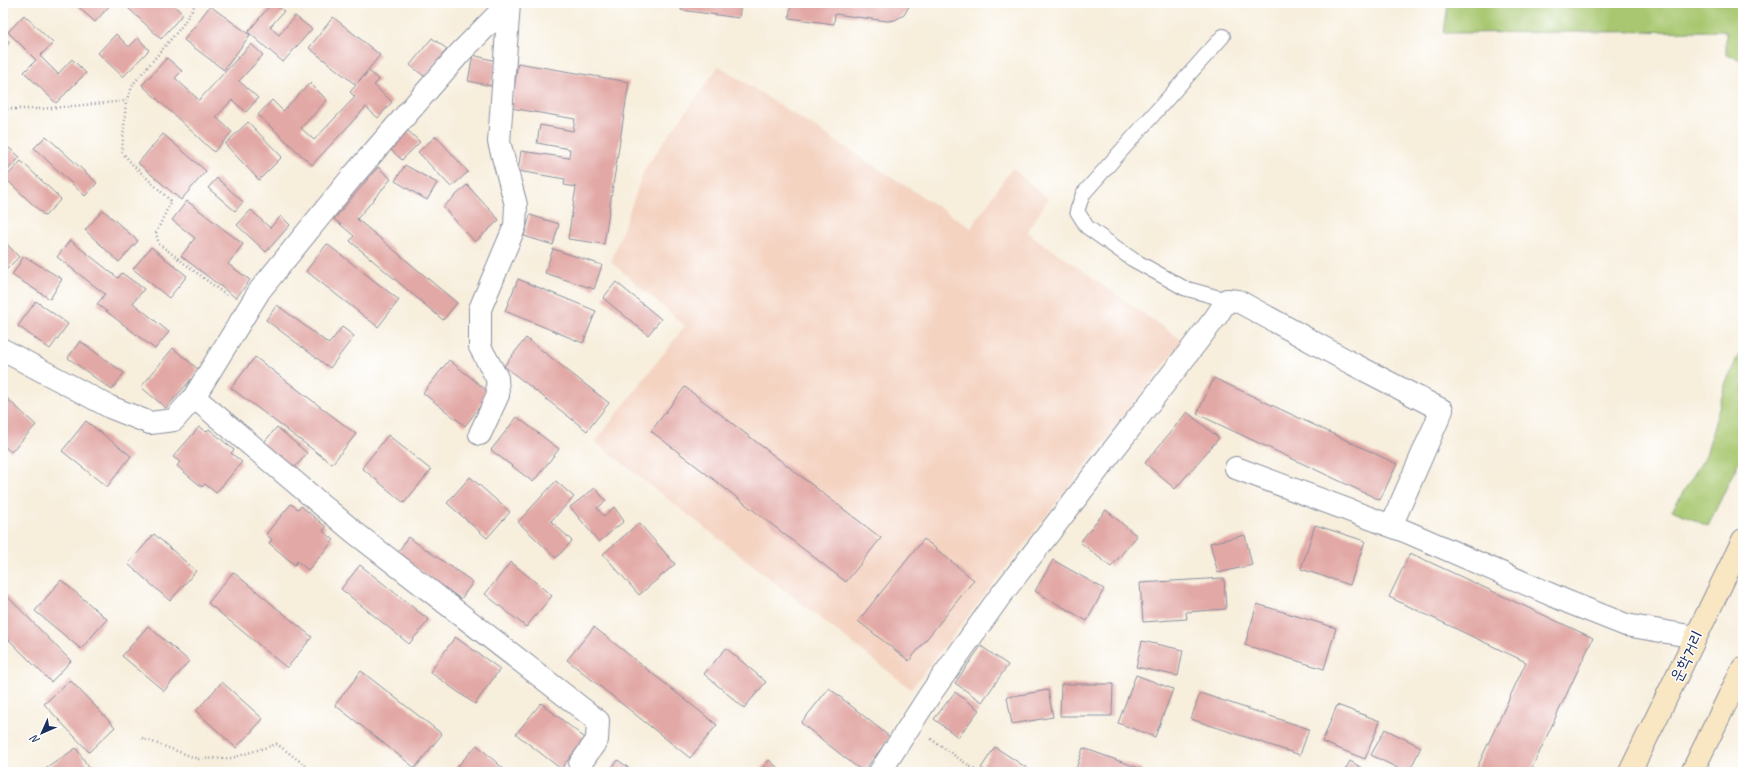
<svg xmlns="http://www.w3.org/2000/svg" width="1746" height="775" font-family="Caveat,'Poor Story',sans-serif">
  <style>
    .built { fill: #f4d3c1 }
    .green { fill: #a8c76f; stroke: #627b66 }
    .building { fill: #e2a8a5 }
    .lines { fill: none; stroke-linecap: round; stroke-linejoin: round }
    .lane-casing { stroke: #898e9d; stroke-width: 16 }
    .street-casing { stroke: #898e9d; stroke-width: 24 }
    .secondary-casing { stroke: #898e9d; stroke-width: 24 }
    .path { stroke: #898e9d; stroke-width: 2.5; stroke-dasharray: 1 3; stroke-linecap: butt }
    .lane { stroke: #fff; stroke-width: 14 }
    .street { stroke: #fff; stroke-width: 22 }
    .secondary { stroke: #f9e7c3; stroke-width: 22 }
    .labels { text-anchor: middle; stroke-width: 3; stroke-linejoin: round; paint-order: stroke }
    .street-label { font-size: 17px; fill: #1b2f5e; stroke: #fff }
  </style>
  <rect width="100%" height="100%" fill="#fff"/>
  <filter id="ink" filterUnits="userSpaceOnUse"><feTurbulence type="fractalNoise" baseFrequency=".025" numOctaves="2"/><feDisplacementMap in="SourceGraphic" scale="8" xChannelSelector="R" yChannelSelector="G"/><feConvolveMatrix kernelMatrix="1 2 1 2 8 2 1 2 1" color-interpolation-filters="sRGB"/></filter>
  <filter id="wash" filterUnits="userSpaceOnUse"><feTurbulence type="fractalNoise" baseFrequency=".012" numOctaves="4" result="noise"/><feDisplacementMap in="SourceGraphic" scale="16" xChannelSelector="R" yChannelSelector="G"/><feGaussianBlur stdDeviation="0.9" result="paint"/><feColorMatrix in="noise" values="0 0 0 0 0 0 0 0 0 0 0 0 0 0 0 0 0 1.4 0 .05"/><feComposite in="paint" operator="in"/></filter>
  <g filter="url(#wash)">
    <rect width="100%" height="100%" fill="#f7eedc"/>
    <path class="built" d="M719 66 971 228 1012 168 1048 199 1027 232 1183 341 911 689 595 442 685 326 611 262 645 168Z"/>
    <path class="green" d="M1448 3H1743V60L1726 55V31L1444 33Z
      M1743 346V453L1708 526 1672 510 1706 455 1726 382Z"/>
    <g id="blocks">
      <path class="building" d="M74 3H112L95 22Z
        M123 3H171L183 14 161 39Z
        M272 3 284 11 270 27 279 35 295 16 312 29 283 62 248 32Z
        M681 3H741L739 18 681 10Z
        M791 3H911L904 15 895 20 887 21 835 14 834 24 789 18Z
        M210 6 250 35 224 70 184 40Z
        M24 15 53 43 40 56 58 74 72 59 86 73 56 103 24 72 36 60 8 32Z
        M333 17 380 55 358 82 369 71 379 80 374 85 392 102 378 118 366 107 312 165 258 115 272 100 283 111 310 83 327 100 301 128 314 140 355 97 350 92 356 85 309 48Z
        M116 34 129 47 138 38 149 50 123 77 98 53Z
        M3 36 10 42 3 50Z
        M432 38 447 49 425 77 410 65Z
        M251 44 263 55 239 81 258 98 246 112 232 100 216 117 232 132 214 152 142 85 167 58 182 71 175 78 199 100Z
        M473 55 496 61 491 86 468 81Z
        M518 63 629 82 604 244 568 239 576 187 564 185 565 179 518 171 521 151 569 158 570 149 537 143 540 125 573 131 575 119 511 108Z
        M248 122 282 157 259 180 225 144Z
        M405 128 420 142 402 160 387 146Z
        M163 134 206 171 181 200 138 163Z
        M46 136 97 183 85 196 34 148Z
        M436 136 468 172 451 187 418 152Z
        M9 148 20 157 3 175V154Z
        M21 161 61 199 45 216 5 178Z
        M405 165 437 183 427 200 395 181Z
        M378 167 391 179 357 219 457 303 443 320 350 241 354 236 334 219Z
        M217 178 243 202 235 211 208 188Z
        M467 185 499 220 475 242 443 207Z
        M187 201 243 244 228 264 250 280 236 298 181 256 195 238 172 220Z
        M103 210 138 241 119 262 85 230Z
        M251 210 270 228 281 216 290 225 266 252 237 225Z
        M530 215 559 224 553 245 524 236Z
        M3 240 19 257 3 273Z
        M70 240 118 278 122 273 144 289 133 303 169 332 155 349 97 304 105 294 57 257Z
        M327 244 399 300 378 327 306 271Z
        M151 247 187 276 169 298 133 269Z
        M553 249 602 265 594 289 545 273Z
        M24 256 62 279 50 299 12 275Z
        M518 279 596 311 583 343 505 311Z
        M616 282 661 319 648 335 603 298Z
        M36 301 68 324 50 349 18 326Z
        M277 305 329 344 342 327 354 336 330 368 266 320Z
        M526 338 609 403 587 431 504 366Z
        M80 341 124 373 112 390 68 358Z
        M173 348 199 370 166 408 141 387Z
        M255 357 356 434 332 464 231 388Z
        M449 360 490 393 465 426 423 393Z
        M1214 378 1397 464 1380 500 1197 414Z
        M685 387 881 538 846 582 651 431Z
        M3 395 36 425 11 452 3 445Z
        M1187 412 1219 438 1175 489 1145 463Z
        M517 417 559 449 533 482 491 450Z
        M86 421 131 456 107 487 62 451Z
        M199 427 206 432 209 429 234 450 231 453 242 462 216 493 205 484 202 487 177 466 180 462 173 457Z
        M277 427 307 453 291 472 261 446Z
        M388 435 431 470 404 503 362 468Z
        M470 477 510 512 487 538 447 503Z
        M556 481 574 497 551 521 572 541 556 558 518 522Z
        M595 488 606 501 597 508 604 516 614 507 624 521 599 542 570 507Z
        M291 504 298 509 301 506 326 527 323 531 334 540 308 570 297 561 295 565 269 543 272 540 266 534Z
        M1106 510 1137 536 1111 567 1080 542Z
        M639 523 675 564 639 595 603 554Z
        M1315 525 1365 541 1350 585 1301 569Z
        M154 534 196 571 170 601 128 564Z
        M1245 535 1252 565 1218 573 1210 543Z
        M408 537 473 582 461 599 397 554Z
        M924 539 974 580 909 661 858 621Z
        M1410 553 1593 638 1530 772H1475L1526 662 1389 597Z
        M1053 560 1104 589 1087 621 1035 591Z
        M511 562 552 596 526 627 485 594Z
        M360 565 429 620 409 644 341 589Z
        M233 572 312 637 287 668 208 603Z
        M1224 578 1226 609 1186 612 1187 619 1143 622 1140 583Z
        M61 580 107 619 81 649 35 611Z
        M3 592 71 661 51 682 3 634Z
        M1257 604 1336 628 1324 669 1245 645Z
        M148 626 189 661 164 691 122 656Z
        M594 627 717 725 690 758 567 660Z
        M455 637 500 669 475 704 430 672Z
        M1142 641 1183 650 1178 676 1136 667Z
        M981 646 1008 665 982 702 955 683Z
        M726 648 766 682 744 708 704 674Z
        M361 671 442 734 415 768 335 705Z
        M1136 675 1173 689 1155 737 1118 723Z
        M70 680 115 727 89 752 44 704Z
        M222 682 263 719 236 748 196 711Z
        M1061 684H1113L1112 716H1060Z
        M829 688 890 737 863 772 801 723Z
        M1048 690 1053 717 1012 724 1007 697Z
        M955 692 979 710 958 737 934 719Z
        M1200 693 1309 729 1300 755 1191 719Z
        M541 703 585 738 561 769 516 734Z
        M1337 705 1380 721 1365 759 1322 742Z
        M1385 729 1421 747 1409 772H1406L1371 755Z
        M477 745 507 772H452Z
        M995 747 1033 772H988L981 768Z
        M76 748 92 772H41Z
        M1083 748 1142 769 1141 772H1075Z
        M618 760 634 772H608Z
        M769 760 783 772H759Z
        M1350 761 1369 772H1344Z"/>
    </g>
  </g>
  <g filter="url(#ink)">
    <use href="#blocks" fill-opacity="0" stroke="#898e9d" stroke-width="1"/>
    <g class="lines">
      <defs>
        <path id="lane" d="M1223 36 1083 194 1077 211 1087 227 1132 259 1184 288 1227 300"/>
        <path id="street" d="M3 350 110 407 150 423 174 420 194 397 260 290 351 178 459 54 509 3
          M194 397 354 532 598 721 597 740 580 764V772
          M480 434 498 395 497 378 480 347V309L515 226 516 205 499 142 509 3
          M1236 468 1407 532 1568 602 1626 625 1695 637
          M880 772 931 693 998 599 1216 317 1227 300 1238 301 1353 364 1442 410 1391 526"/>
        <path id="secondary" d="M1630 772 1743 540
          M1692 772 1743 668"/>
      </defs>
      <use href="#lane" class="lane-casing"/>
      <use href="#street" class="street-casing"/>
      <use href="#secondary" class="secondary-casing"/>
      <path class="path" d="M196 3 182 26 134 83 126 101 122 152 133 165 171 201 156 233 159 244 226 295
        M3 109H40L126 101
        M142 738 198 759 232 758 277 744 314 772
        M931 739 978 772"/>
      <use href="#lane" class="lane"/>
      <use href="#street" class="street"/>
      <use href="#secondary" class="secondary"/>
    </g>
  </g>
  <g class="labels">
    <g class="street-label">
      <text transform="translate(1686 656) rotate(-64)" y="6">운학거리</text>
    </g>
  </g>
  <rect width="1746" height="775" fill="none" stroke="#fff" stroke-width="16"/>
  <g transform="translate(42 733) rotate(225)" stroke="#ffffff" stroke-width="3" paint-order="stroke">
  <path d="M0-3L7 15L0 10L-7 15Z" fill="#1b2f5e"/>
  <text y="-6" font-size="11" font-weight="bold" text-anchor="middle" fill="#1b2f5e">N</text>
  </g>
</svg>
